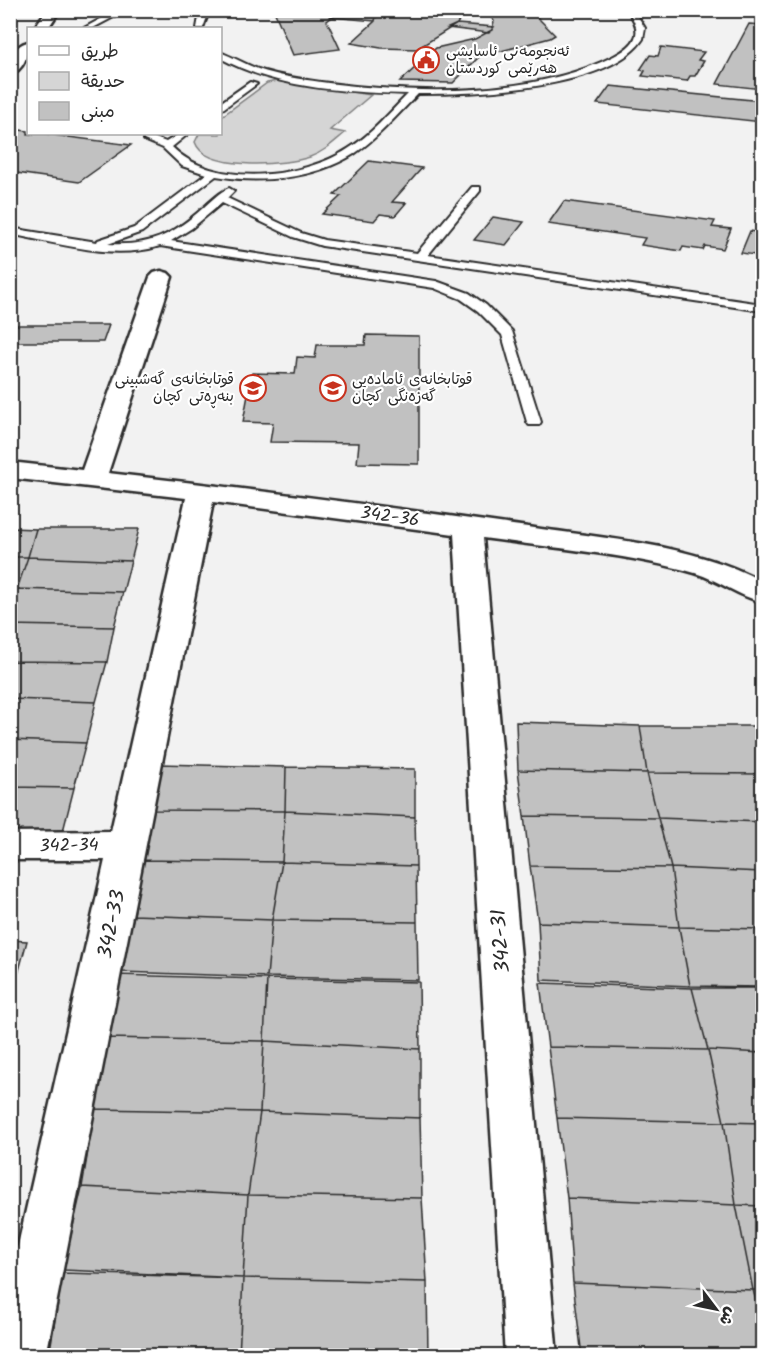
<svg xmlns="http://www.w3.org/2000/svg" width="773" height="1366" font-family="Kalam,'Playpen Sans Arabic',sans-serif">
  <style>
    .green { fill: #d5d5d5; stroke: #808080; stroke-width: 1.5 }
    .building { fill: #c1c1c1; stroke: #2b2b2b; stroke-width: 1.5 }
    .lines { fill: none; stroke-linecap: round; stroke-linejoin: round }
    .service-casing { stroke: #2b2b2b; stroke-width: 4 }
    .minor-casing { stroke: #2b2b2b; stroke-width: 5 }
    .service { fill: #fff; fill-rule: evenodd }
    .minor { fill: #fff; fill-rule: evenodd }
    .labels { text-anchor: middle; stroke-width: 4.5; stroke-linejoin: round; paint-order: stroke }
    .far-poi-label { font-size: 15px; fill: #2b2b2b; stroke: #fff; text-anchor: start }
    .street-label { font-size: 18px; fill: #2b2b2b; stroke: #fff }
    .near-street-label { font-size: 21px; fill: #2b2b2b; stroke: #fff }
  </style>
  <rect width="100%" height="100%" fill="#f2f2f2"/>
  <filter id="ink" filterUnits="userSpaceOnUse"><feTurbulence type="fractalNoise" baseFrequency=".0167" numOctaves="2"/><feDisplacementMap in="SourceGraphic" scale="12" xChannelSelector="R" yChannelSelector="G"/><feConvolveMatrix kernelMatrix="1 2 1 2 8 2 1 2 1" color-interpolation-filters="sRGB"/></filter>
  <g filter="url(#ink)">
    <path class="green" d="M277 81 371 95 330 130 345 133C334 142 324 152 310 157 286 165 205 172 195 142L199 134H220L221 117 267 83Z"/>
    <path class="building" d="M341 10 327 21 340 49 293 55 275 13 276 10Z
      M386 10H465L457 24 417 49 381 48 351 43 375 21 376 16Z
      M485 10H530L555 35 550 38 479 57 453 83 400 82 436 48 475 39 492 30 494 21Z
      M697 10H762V17Z
      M338 12 376 16 375 21 330 17Z
      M457 24 494 27 489 33 448 28Z
      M749 24 762 25V89L717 84Z
      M661 47 704 52 698 60 704 61 695 76H690L687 81 642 76 645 71 640 70 650 55 658 56Z
      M610 86 762 101V122L597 104Z
      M10 129 28 131V134H45L131 145 79 182 10 172Z
      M369 161 422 168 392 202 406 203 395 216 380 214 374 221 322 214 341 196 334 195Z
      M564 201 715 221 712 227 731 229 723 249 705 246 703 250 683 247 681 251 641 245 645 238 548 224Z
      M493 217 524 222 506 245 474 240Z
      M750 231 762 233V256L741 253Z
      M10 325H109L103 342H10Z
      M366 335 419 336V464L357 463 359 443 270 442 273 423 243 422 252 373 295 374 297 357 315 358 317 345H365Z
      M10 528 36 529 28 557H10Z
      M36 529H139L131 561 28 557Z
      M10 557H28L17 589H10Z
      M28 557 131 561 123 592 17 589Z
      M17 589 123 592 114 627 10 625V603Z
      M10 625 114 627 107 662 10 661Z
      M10 661 107 662 96 702 10 699Z
      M10 699 96 702 86 743 10 740Z
      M516 722 640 726 647 773 518 770Z
      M640 726H762V774L647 773Z
      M10 740 86 743 74 788 10 787Z
      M159 764 286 767 285 811 151 810Z
      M286 767 415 769V817L285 811Z
      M518 770 647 773 658 818 524 816Z
      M647 773 762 774V822L658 818Z
      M10 787 74 788 62 835 10 834Z
      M151 810 285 811 282 862 143 860Z
      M285 811 415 817 416 866 282 862Z
      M524 816 658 818 671 868 530 866Z
      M658 818 762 822V872L671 868Z
      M143 860 282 862 272 920 134 915Z
      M282 862 416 866 417 922 272 920Z
      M530 866 671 868 679 927 538 922Z
      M671 868 762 872V929L679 927Z
      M134 915 272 920 267 977 120 972Z
      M272 920 417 922 418 980 267 977Z
      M538 922 679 927 690 986 541 980Z
      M679 927 762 929V987L690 986Z
      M10 940 27 941 11 1000H10Z
      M117 975 267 979 264 1041 107 1038Z
      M267 979 419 982 420 1049 264 1041Z
      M540 983 692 988 708 1050 548 1047Z
      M692 988H762V1053L708 1050Z
      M107 1038 264 1041 260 1112 95 1109Z
      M264 1041 420 1049V1118L260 1112Z
      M548 1047 708 1050 724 1122 557 1118Z
      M708 1050 762 1053V1123L724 1122Z
      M95 1109 260 1112 248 1195 82 1187Z
      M260 1112 420 1118 422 1198 248 1195Z
      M557 1118 724 1122 736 1205 567 1198Z
      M724 1122 762 1123V1206L736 1205Z
      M82 1187 248 1195 243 1278 63 1270Z
      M248 1195 422 1198 427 1282 243 1278Z
      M567 1198 736 1205 753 1290 573 1283Z
      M736 1205 762 1206V1290H753Z
      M63 1273 243 1278 239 1356H49Z
      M243 1278 427 1282 428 1356H239Z
      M573 1283 753 1290 762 1322V1356H582Z
      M753 1290H762V1322Z"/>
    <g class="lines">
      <defs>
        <path id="service" d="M117 10H127L93 28H84Z
          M205 10H212L207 17 203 28H197L199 17Z
          M627 10H634L645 28 643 39C609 90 474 94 418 94 398 114 378 138 354 154 314 179 261 184 216 176L142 232 108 244C151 246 171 236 203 208 211 201 219 192 229 188L234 191 227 198 301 233 324 240 417 253 472 187H480V191L428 255 762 304V311L322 246 293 237 222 203 192 228 171 241 436 281 469 293 486 305 512 331 541 422 539 425H529L527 422 502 335 478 311 461 299 434 288 160 246C113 261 57 243 10 234V228L97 242 98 240 134 228 206 174 182 166 163 148 144 140V136H150L166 142 179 134H188L172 147C212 188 302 179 348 149 371 135 389 113 408 94 346 92 277 89 220 58V52C233 57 245 64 258 69 278 76 300 79 321 82 411 94 531 98 614 56 637 44 644 32 627 10Z
          M250 82 257 84 220 111V103Z"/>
        <path id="minor" d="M47 10H60L48 28H34Z
          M28 42C29 53 24 71 10 74 10 62 13 45 28 42Z
          M161 271 168 273 172 277 108 473C248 489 389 507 528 527 607 539 692 544 762 581V602C738 596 719 580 695 573 629 554 552 548 483 538L557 1356H505L454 534 213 502 46 1356H10V1281L105 860H10V832L111 831 186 498 10 478V462L82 470 150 277 154 273Z"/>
      </defs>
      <use href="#service" class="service-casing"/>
      <use href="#minor" class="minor-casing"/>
      <use href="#service" class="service"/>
      <use href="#minor" class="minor"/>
    </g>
  </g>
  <defs>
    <symbol id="civic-ring" viewBox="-11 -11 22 22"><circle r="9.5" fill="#fff" stroke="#c8321e" stroke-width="1.5"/><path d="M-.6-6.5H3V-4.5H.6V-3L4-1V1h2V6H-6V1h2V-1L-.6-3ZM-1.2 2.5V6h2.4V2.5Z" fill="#c8321e"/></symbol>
    <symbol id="school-ring" viewBox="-11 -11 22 22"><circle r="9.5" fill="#fff" stroke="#c8321e" stroke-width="1.5"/><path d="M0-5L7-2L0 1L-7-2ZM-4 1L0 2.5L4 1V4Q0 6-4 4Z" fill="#c8321e"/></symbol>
  </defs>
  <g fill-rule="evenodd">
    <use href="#civic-ring" x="411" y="45" width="30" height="30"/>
    <use href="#school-ring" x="238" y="373" width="30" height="30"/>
    <use href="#school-ring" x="318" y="373" width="30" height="30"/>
  </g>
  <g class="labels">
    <g class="far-poi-label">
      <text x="446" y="56">ئەنجومەنی ئاسایشی<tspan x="446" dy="17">هەرێمی کوردستان</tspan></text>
      <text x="234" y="384" text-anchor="end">قوتابخانەی گەشبینی<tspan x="234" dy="17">بنەڕەتی کچان</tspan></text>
      <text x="352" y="384">قوتابخانەی ئامادەیی<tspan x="352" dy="17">گەزەنگی کچان</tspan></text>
    </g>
    <g class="street-label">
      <text transform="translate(390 516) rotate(8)" y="6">342-36</text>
      <text transform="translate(69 845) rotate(-1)" y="6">342-34</text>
    </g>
    <g class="near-street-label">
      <text transform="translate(111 924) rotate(-78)" y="7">342-33</text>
      <text transform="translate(500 941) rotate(-94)" y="7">342-31</text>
    </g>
  </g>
  <rect width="773" height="1366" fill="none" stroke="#fff" stroke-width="36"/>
  <rect x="18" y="18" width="737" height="1330" fill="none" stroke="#2b2b2b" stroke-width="2" filter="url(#ink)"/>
  <rect x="27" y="27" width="195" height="108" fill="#ffffff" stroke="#aaaaaa" stroke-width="1.5"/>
  <rect x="39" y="46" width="30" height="9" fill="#ffffff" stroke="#aaaaaa" stroke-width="1.5"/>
  <text x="81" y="57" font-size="18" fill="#2b2b2b">طريق</text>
  <rect x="39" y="72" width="30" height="18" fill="#d5d5d5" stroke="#aaaaaa" stroke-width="1.5"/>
  <text x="81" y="87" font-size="18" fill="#2b2b2b">حديقة</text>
  <rect x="39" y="102" width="30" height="18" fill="#c1c1c1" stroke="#aaaaaa" stroke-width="1.5"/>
  <text x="81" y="117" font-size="18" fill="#2b2b2b">مبنى</text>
  <g transform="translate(716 1309) rotate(122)" stroke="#ffffff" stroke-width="4.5" paint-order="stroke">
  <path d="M0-4.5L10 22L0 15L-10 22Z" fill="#2b2b2b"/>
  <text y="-9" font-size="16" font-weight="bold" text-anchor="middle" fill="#2b2b2b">ش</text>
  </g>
</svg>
